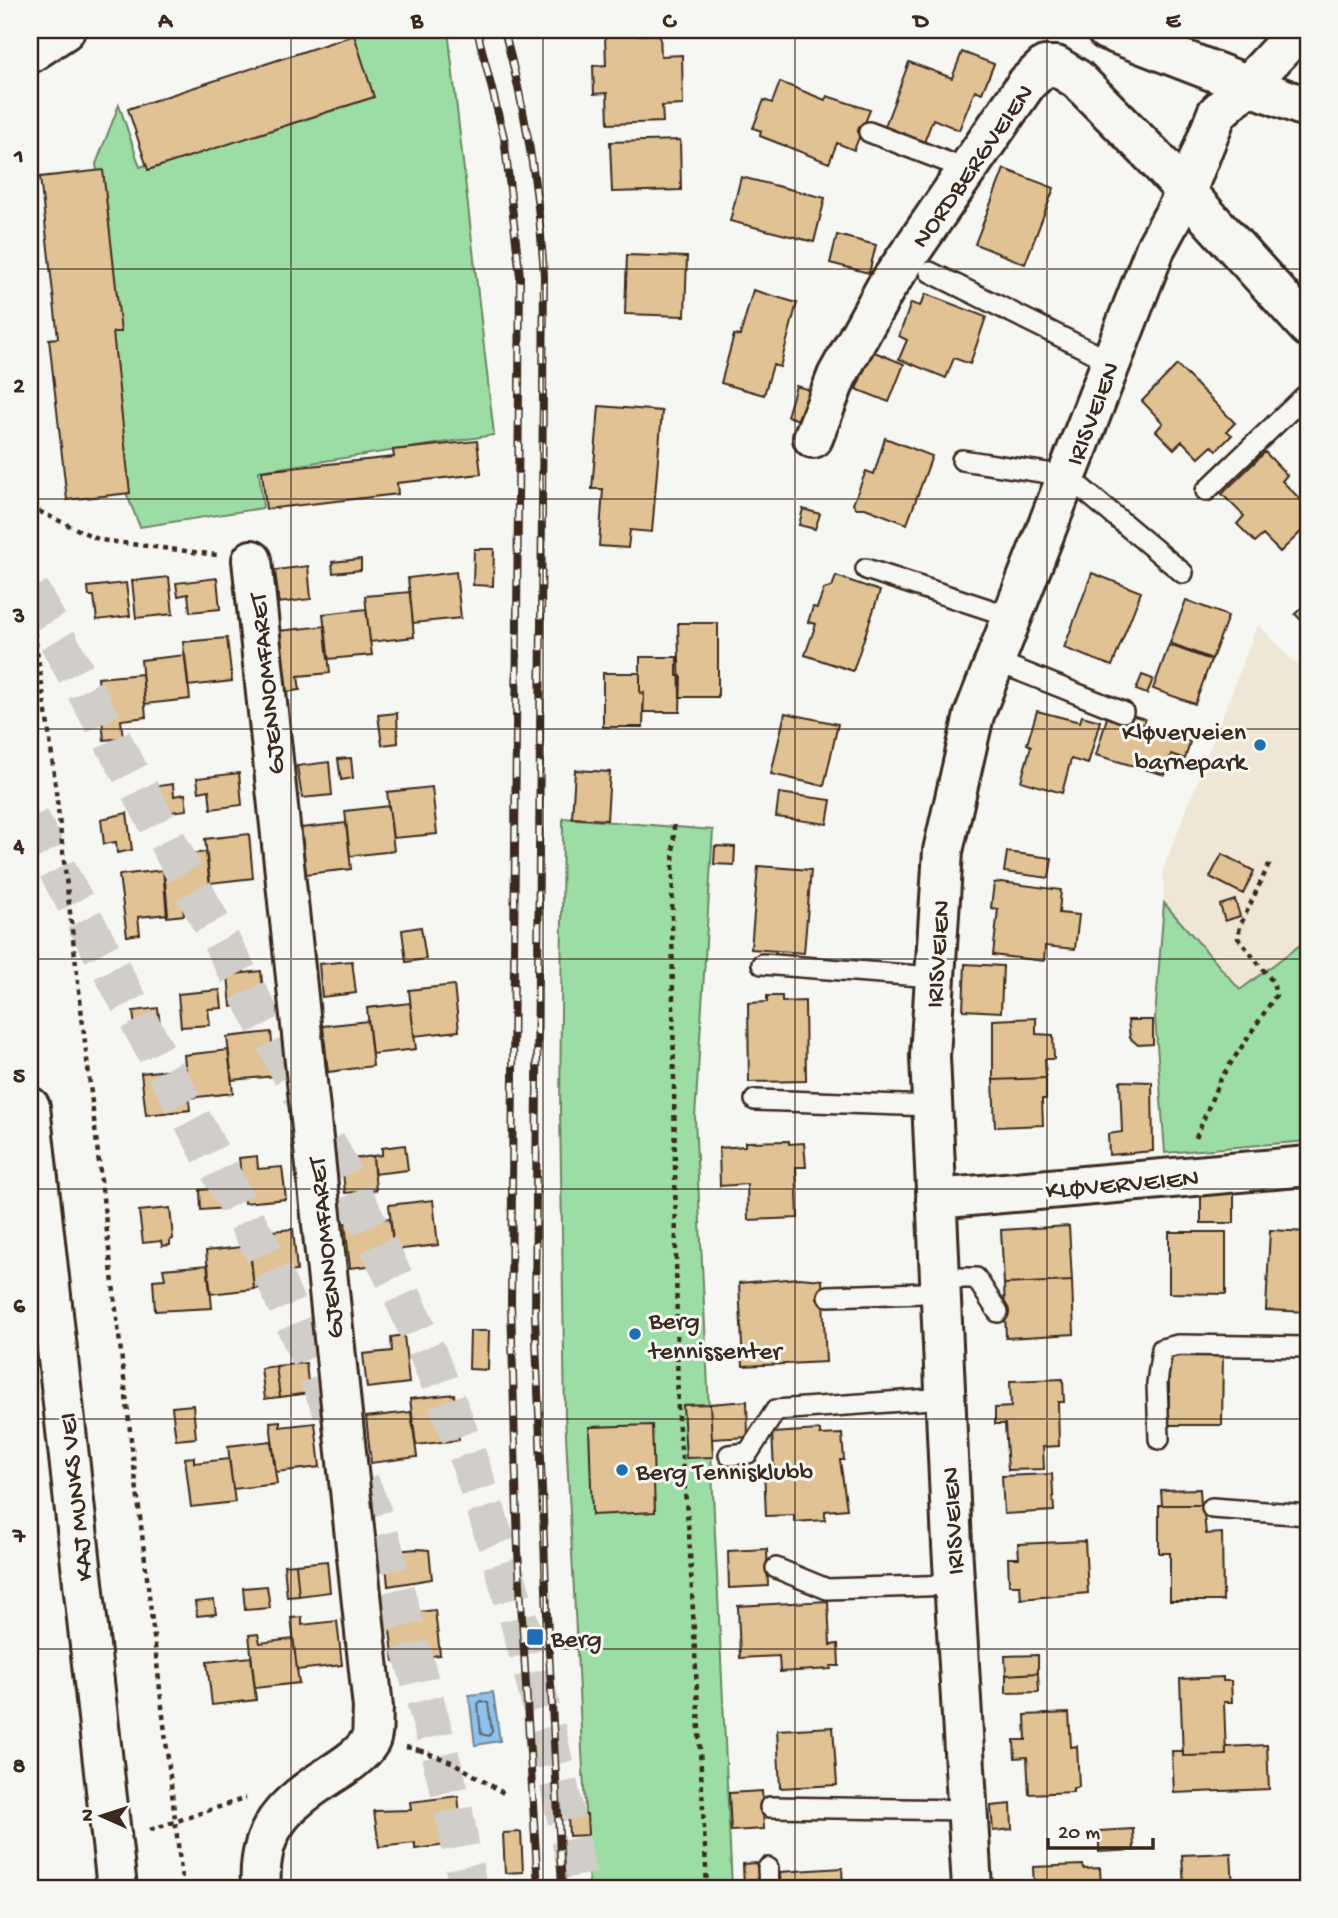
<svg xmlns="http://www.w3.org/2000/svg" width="1338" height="1918" font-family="'Gochi Hand',sans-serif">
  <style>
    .built { fill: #f0e6d6 }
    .green { fill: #9cdda6; stroke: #6c8462; stroke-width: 2 }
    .water { fill: #8ec2eb; stroke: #6d8599; stroke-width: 2 }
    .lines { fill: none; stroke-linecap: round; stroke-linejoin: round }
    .shore { stroke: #5c6770; stroke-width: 2 }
    .building { fill: #e1c294; stroke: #3b2a1e; stroke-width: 2 }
    .trunk-tunnel { stroke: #d1cdc8; stroke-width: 38; stroke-dasharray: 38 19; stroke-linecap: butt }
    .service-casing { stroke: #3b2a1e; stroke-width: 24 }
    .minor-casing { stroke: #3b2a1e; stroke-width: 44 }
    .tertiary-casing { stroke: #3b2a1e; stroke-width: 44 }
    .secondary-casing { stroke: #3b2a1e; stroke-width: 44 }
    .path { stroke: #3b2a1e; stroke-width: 4.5; stroke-dasharray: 5 5; stroke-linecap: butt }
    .service { stroke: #f6f6f2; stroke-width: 19 }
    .minor { stroke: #f6f6f2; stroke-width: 38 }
    .tertiary { stroke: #f6f6f2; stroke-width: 38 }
    .secondary { stroke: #f6f6f2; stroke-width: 38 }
    .rail-casing { stroke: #3b2a1e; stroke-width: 8 }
    .rail { stroke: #f6f6f2; stroke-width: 5; stroke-dasharray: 16; stroke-linecap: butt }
    .path-bridge { stroke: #3b2a1e; stroke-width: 4.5; stroke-dasharray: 5 5; stroke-linecap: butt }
    .grid { fill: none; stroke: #3b2a1e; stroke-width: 2; stroke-opacity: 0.55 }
    .poi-dot { fill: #1f6fb2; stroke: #f6f6f2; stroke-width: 2.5 }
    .labels { text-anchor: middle; stroke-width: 6; stroke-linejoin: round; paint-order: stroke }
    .street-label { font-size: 26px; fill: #3b2a1e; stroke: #f6f6f2 }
    .poi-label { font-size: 26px; fill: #3b2a1e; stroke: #f6f6f2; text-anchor: start }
    .neatline { fill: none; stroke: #3b2a1e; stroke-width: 2.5 }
    .grid-label { font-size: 23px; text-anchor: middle; font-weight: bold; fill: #3b2a1e }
  </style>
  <rect width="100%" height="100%" fill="#f6f6f2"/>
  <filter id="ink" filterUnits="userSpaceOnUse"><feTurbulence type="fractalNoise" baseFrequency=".0143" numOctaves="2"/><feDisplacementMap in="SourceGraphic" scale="14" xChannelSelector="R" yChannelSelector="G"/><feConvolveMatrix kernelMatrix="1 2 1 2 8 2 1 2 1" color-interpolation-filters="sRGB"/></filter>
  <g filter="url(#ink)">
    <path class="built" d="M1258 624 1308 677V813L1298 824 1308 836V939L1240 990 1164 903 1163 870Z"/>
    <path class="green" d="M347 30H448L494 435 259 471 263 508 140 527 125 490 107 329 117 328 96 164 119 105 140 167 366 95Z
      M563 818 713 830 695 1118 732 1888H589L565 1415 560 1111Z
      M1164 903 1240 990 1308 939V1141L1165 1153 1155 1017Z"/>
    <path class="water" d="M493 1692 500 1741 475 1745 469 1695Z"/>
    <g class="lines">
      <path class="shore" d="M481 1701 488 1703 492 1732 489 1736 481 1734 478 1704Z"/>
    </g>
    <path class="building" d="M633 30 634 35 660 34 661 56 682 55 683 105 662 106 663 122 608 124 607 93 594 94 593 66 606 65 605 36H609V31Z
      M354 35 374 97 148 170 128 109Z
      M962 52 994 64 982 93 975 90 959 130 933 119 923 145 884 129 909 62 952 78Z
      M780 82 825 100 827 96 870 110 854 150 837 143 829 163 760 136 761 131 753 128 764 100 772 103Z
      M680 140 681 190 612 192 610 142Z
      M1004 169 1054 188 1025 264 975 244Z
      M103 170 121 332H113L130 493 67 500 49 339 58 338 40 177Z
      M741 177 825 198 814 242 730 221Z
      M837 235 876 245 869 273 830 263Z
      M627 255 687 257 685 316 625 314Z
      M753 290 797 303 780 367 773 365 764 395 721 383 734 335 740 336Z
      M926 294 986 317 970 364 954 358 946 378 899 359 907 340 899 336 911 303 920 306Z
      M872 351 904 364 889 402 856 389Z
      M1177 365 1235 423 1227 431 1232 435 1217 450 1212 446 1199 458 1182 441 1174 449 1156 431 1163 423 1142 401Z
      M796 386 817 392 808 423 787 416Z
      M599 406 662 411 652 532 630 530 628 548 599 546 603 489H592Z
      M885 438 932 456 907 524 865 508H856L853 504 866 471 874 474Z
      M477 441 481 474 397 483 398 494 266 509 262 471 394 457 393 450Z
      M1265 452 1287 475 1282 481 1308 507V525L1280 552 1263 535 1255 542 1237 524 1244 516 1222 494Z
      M803 509 820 514 815 529 799 525Z
      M474 549H494L493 586 473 585Z
      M361 559V570L333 573 332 562Z
      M308 566 311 599 279 603 275 570Z
      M456 572 461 618 413 623 408 578Z
      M1092 573 1141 592 1112 666 1064 648Z
      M836 576 880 591 853 671 805 655 816 624 808 622 813 607 817 608 824 589 832 587Z
      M169 577 173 614 136 618 132 581Z
      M217 578 220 609 190 612 188 594 178 596 176 583Z
      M126 583 130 616 97 620 94 596H89L88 587Z
      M410 592 414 637 370 642 365 596Z
      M1186 600 1228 616 1212 659 1170 643Z
      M1308 601V627L1295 614Z
      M366 609 372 655 328 659 323 614Z
      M678 623H718V697H680Z
      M325 626 330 673 298 676 300 690 285 692 279 631Z
      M227 638 232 681 188 686 183 642Z
      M1169 645 1211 660 1195 704 1153 689Z
      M185 655 190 699 145 704 141 660Z
      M640 657H677V676H681L680 712H643L644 692 640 693Z
      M603 673H640V693L644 692 643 727H603Z
      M142 674 146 717 121 720 123 738 104 740 98 678Z
      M1142 675 1153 679 1147 694 1136 690Z
      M1037 711 1080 722 1082 716 1100 721 1088 764 1071 759 1062 793 1021 781 1031 746 1027 744Z
      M397 713 398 743 382 745 378 715Z
      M785 713 838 724 824 786 771 774Z
      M1108 714H1128L1145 719 1143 725 1190 742 1185 759 1171 754 1165 775 1096 755Z
      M351 758 353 778 341 780 338 759Z
      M329 762 332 795 302 798 297 766Z
      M575 770 610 772 607 820 572 818Z
      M239 773 242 805 211 809 209 790 199 792 197 778Z
      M173 784 174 796 185 794 187 810 155 814 152 787Z
      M432 787 437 834 393 838 387 792Z
      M779 793 831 800 827 824 776 817Z
      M389 806 394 851 350 856 345 811Z
      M127 813 132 850 117 853 116 842 104 844 101 819Z
      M346 823 351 869 306 874 301 828Z
      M249 834 253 878 210 883 205 839Z
      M715 846 735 847 734 865 714 864Z
      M206 852 211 896 182 899 184 915 167 917 162 857Z
      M1007 852 1052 858 1049 878 1004 872Z
      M1222 854 1254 871 1243 894 1210 877Z
      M758 866 811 870 804 953 751 949Z
      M164 870 168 914 138 917 140 934 127 936 119 875Z
      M1001 882 1061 890 1059 913 1079 915 1075 949 1045 946 1044 961 993 955 998 909 991 908 994 883Z
      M1235 900 1240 916 1225 921 1220 905Z
      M421 927 426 959 406 962 402 930Z
      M352 961 356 993 322 997 319 964Z
      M242 964 244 973 228 975 226 966Z
      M965 964 1003 966 1001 1012 963 1010Z
      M261 971 264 1003 231 1007 228 975Z
      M454 985 459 1031 414 1036 409 990Z
      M220 990 222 1008 208 1009 210 1025 181 1027 178 994Z
      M767 996H782V1002L805 1001 806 1081 749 1082 748 1003 767 1002Z
      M410 1003 416 1049 372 1054 367 1008Z
      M158 1008 160 1025 135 1028 133 1011Z
      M1036 1018V1034L1053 1035 1054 1059H1045L1046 1078 993 1080V1020Z
      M1128 1020H1153V1044L1138 1045 1130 1038Z
      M368 1021 373 1066 328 1072 323 1026Z
      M271 1032 275 1076 232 1080 227 1037Z
      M228 1050 233 1093 189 1098 184 1055Z
      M186 1068 190 1110 146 1115 141 1073Z
      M1046 1078V1099H1042L1043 1125 995 1127 993 1080Z
      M1120 1081 1152 1082 1153 1151 1109 1155 1108 1134 1122 1132Z
      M789 1141V1144L804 1143 806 1167H796L798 1218 748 1220 747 1184 720 1186 719 1148 745 1146V1142Z
      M405 1145 408 1170 374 1174 373 1156 382 1155V1148Z
      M257 1156 258 1169 282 1167 286 1199 244 1203 239 1158Z
      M373 1156 376 1190 345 1193 342 1160Z
      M226 1188 227 1208 201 1210 200 1190Z
      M1234 1188V1223H1201V1189Z
      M433 1200 438 1245 394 1250 389 1205Z
      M170 1208 173 1239 170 1240V1245L162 1246 161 1241 143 1243 139 1211Z
      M390 1218 395 1263 350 1268 345 1223Z
      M1069 1226 1072 1281 1004 1284 1001 1230Z
      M293 1229 297 1271 274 1274 275 1287 254 1289 248 1233Z
      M1270 1230 1308 1232V1312L1266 1310Z
      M1169 1232H1226V1294L1169 1293Z
      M250 1246 254 1289 210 1294 206 1251Z
      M208 1265 212 1308 155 1311 153 1280 165 1279 163 1269Z
      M799 1278 822 1280 826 1362 743 1366 739 1283Z
      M1072 1281 1074 1334 1006 1338 1004 1284Z
      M470 1331H489L488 1370 469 1369Z
      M404 1335 409 1383 367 1388 363 1354 392 1351 391 1337Z
      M1169 1351H1223L1222 1425H1169Z
      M306 1363 309 1393 280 1397 276 1366Z
      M276 1366 280 1397 265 1399 261 1368Z
      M1063 1379 1064 1402H1058L1059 1446 1043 1447 1044 1469 1008 1470 1005 1424H995V1408L1011 1407 1010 1381Z
      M454 1394 459 1440 416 1445 410 1399Z
      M747 1401 748 1437 712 1439 710 1404Z
      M710 1404 713 1457 686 1458 683 1405Z
      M193 1405 196 1438 176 1440 172 1407Z
      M411 1412 417 1457 371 1463 366 1417Z
      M280 1421V1427L315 1423 320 1467 276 1472 270 1422Z
      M652 1425 655 1512 592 1515 589 1427Z
      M820 1430V1435L842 1434 844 1460H840L847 1509 825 1511V1520L794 1522V1515L766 1516 764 1469H774L772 1433Z
      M271 1441 277 1484 233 1489 228 1446Z
      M194 1457V1463L229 1459 235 1502 191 1507 185 1458Z
      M1052 1474 1054 1511 1004 1514 1002 1476Z
      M1200 1489 1201 1505H1162L1161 1490Z
      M1159 1505H1203L1206 1534 1222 1533 1223 1601H1170V1553H1159Z
      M1085 1541 1088 1593 1021 1599 1020 1585H1009L1008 1558H1019L1018 1544Z
      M417 1549 429 1550 432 1579 388 1586 385 1552Z
      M767 1549 768 1586 729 1588 728 1551Z
      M327 1561 330 1592 299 1596 296 1564Z
      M296 1564 299 1596 287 1597 284 1565Z
      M267 1586 270 1608 245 1610 243 1588Z
      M214 1600 216 1614 197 1616 195 1602Z
      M828 1601 830 1645 838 1644 839 1666H831V1669L780 1672 779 1656 740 1658 738 1606Z
      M398 1607 399 1614 435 1610 440 1655 394 1661 387 1608Z
      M302 1617V1625L337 1621 342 1665 297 1670 291 1618Z
      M258 1634 260 1643 293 1639 299 1683 255 1688 249 1635Z
      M1038 1655V1673L1006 1675 1005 1656Z
      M251 1657 256 1700 212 1705 207 1662Z
      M1038 1673 1039 1692 1006 1693V1675Z
      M1223 1677V1681H1231L1232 1702H1224L1226 1755 1183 1756 1180 1679Z
      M1069 1713 1071 1747 1077 1746 1079 1787 1073 1788V1792L1029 1794 1027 1757 1015 1758 1014 1740H1026L1025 1715Z
      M833 1727 837 1785 780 1788 777 1730Z
      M1267 1745 1269 1789 1174 1793 1172 1751H1183V1756L1226 1755V1747Z
      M762 1791 764 1829 731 1831 729 1793Z
      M458 1796 463 1843 415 1849V1843L379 1847 374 1811 411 1810 410 1802Z
      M1011 1804 1012 1829 993 1831 991 1806Z
      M587 1814 588 1835 569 1836 568 1815Z
      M1133 1829 1134 1850 1099 1852V1831Z
      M521 1832 523 1872 505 1873 503 1833Z
      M1231 1853 1233 1888H1184L1182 1855Z
      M756 1863 762 1888H744L743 1864Z
      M1083 1865 1084 1869 1100 1868 1101 1888H1034L1033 1867Z
      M842 1868 843 1888H781L780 1872Z"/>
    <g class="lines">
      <path class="trunk-tunnel" d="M30 590C116 746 201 902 284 1060 329 1147 375 1233 414 1322 494 1502 543 1695 580 1888
        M30 819 264 1253 325 1394 378 1527 451 1796 468 1888"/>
      <defs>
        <path id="service" d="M869 132 968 170
          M930 272 1112 362
          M962 460 1067 476 1183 573
          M1206 491 1308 393
          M866 569 1012 617
          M995 661 1123 712
          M762 964 933 977
          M755 1100 932 1106
          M828 1296 923 1293 940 1278H976L998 1312
          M1159 1439 1157 1383 1162 1349 1178 1345 1308 1347
          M729 1455 748 1453 776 1410 945 1398
          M1212 1508 1308 1515
          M776 1568 827 1589 954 1585
          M770 1807 967 1810
          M768 1868 769 1888"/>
        <path id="minor" d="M813 438 837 376 885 289 1027 83 1045 66H1056L1077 79 1154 157 1308 327
          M252 560 373 1708C372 1717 374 1733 370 1741 361 1756 343 1767 329 1776 283 1805 257 1831 261 1888
          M936 1199 1308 1166
          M972 1888 952 1545 930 1056 943 851 974 715 1156 247 1186 192 1217 113 1248 85 1299 30"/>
        <path id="tertiary" d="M1106 30 1308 108
          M30 53 65 30"/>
        <path id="secondary" d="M30 1107 117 1888"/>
      </defs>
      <use href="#service" class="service-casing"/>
      <use href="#minor" class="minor-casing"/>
      <use href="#tertiary" class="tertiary-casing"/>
      <use href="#secondary" class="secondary-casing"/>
      <path class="path" d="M30 507 100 540 217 555
        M30 602 50 740 183 1888
        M674 825 672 917 678 1418 689 1533 707 1888
        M1196 1138 1219 1081 1276 995 1273 982 1238 938 1240 926 1271 860
        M406 1747 419 1750
        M150 1830 246 1798"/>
      <use href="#service" class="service"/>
      <use href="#minor" class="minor"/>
      <use href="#tertiary" class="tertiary"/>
      <use href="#secondary" class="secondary"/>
      <defs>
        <path id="rail" d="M477 30 504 137 520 276 511 1303 518 1551 538 1888
          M504 30C526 111 539 192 544 276L535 1315 547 1614 562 1888"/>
      </defs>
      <use href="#rail" class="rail-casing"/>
      <use href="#rail" class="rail"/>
      <path class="path-bridge" d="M419 1750 454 1763 505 1794"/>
    </g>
  </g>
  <path class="grid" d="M291 30V1888M543 30V1888M795 30V1888M1047 30V1888M30 269H1308M30 499H1308M30 729H1308M30 959H1308M30 1189H1308M30 1419H1308M30 1649H1308"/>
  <g class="poi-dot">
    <circle cx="1260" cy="745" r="7"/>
    <circle cx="635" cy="1334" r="7"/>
    <circle cx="622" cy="1470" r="7"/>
    <rect x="526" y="1628" width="18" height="18" rx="3.5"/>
  </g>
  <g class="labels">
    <g class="street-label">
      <text transform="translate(971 165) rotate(-55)" y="9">NORDBERGVEIEN</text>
      <text transform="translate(1091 413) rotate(-69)" y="9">IRISVEIEN</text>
      <text transform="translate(265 684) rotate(-96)" y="9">GJENNOMFARET</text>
      <text transform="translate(936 954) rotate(-86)" y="9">IRISVEIEN</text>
      <text transform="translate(1122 1182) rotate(-5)" y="9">KLØVERVEIEN</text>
      <text transform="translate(324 1248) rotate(-96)" y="9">GJENNOMFARET</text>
      <text transform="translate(74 1497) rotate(-96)" y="9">KAJ MUNKS VEI</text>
      <text transform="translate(951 1521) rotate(-93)" y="9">IRISVEIEN</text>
    </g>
    <g class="poi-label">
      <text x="1246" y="739" text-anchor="end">Kløverveien<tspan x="1246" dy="30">barnepark</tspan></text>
      <text x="649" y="1328">Berg<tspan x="649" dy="30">tennissenter</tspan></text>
      <text x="636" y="1479">Berg Tennisklubb</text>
      <text x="551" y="1646">Berg</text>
    </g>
  </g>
  <rect width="1338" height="1918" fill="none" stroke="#f6f6f2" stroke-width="77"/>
  <g transform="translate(102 1816) rotate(273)" stroke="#f6f6f2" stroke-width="5" paint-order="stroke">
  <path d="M0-5L12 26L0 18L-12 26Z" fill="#3b2a1e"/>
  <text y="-10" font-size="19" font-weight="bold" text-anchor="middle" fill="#3b2a1e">N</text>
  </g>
  <path d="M1048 1838v10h105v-10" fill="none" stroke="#3b2a1e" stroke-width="3.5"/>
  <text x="1058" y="1838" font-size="21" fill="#3b2a1e" stroke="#f6f6f2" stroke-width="5" paint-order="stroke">20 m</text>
  <rect x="38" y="38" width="1262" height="1842" class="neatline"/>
  <g class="grid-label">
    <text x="165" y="27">A</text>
    <text x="417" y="27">B</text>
    <text x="669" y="27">C</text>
    <text x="921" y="27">D</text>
    <text x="1173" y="27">E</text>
    <text x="19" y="162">1</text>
    <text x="19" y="392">2</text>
    <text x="19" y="622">3</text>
    <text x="19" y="852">4</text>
    <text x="19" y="1082">5</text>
    <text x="19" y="1312">6</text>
    <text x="19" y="1542">7</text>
    <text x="19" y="1772">8</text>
  </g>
</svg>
